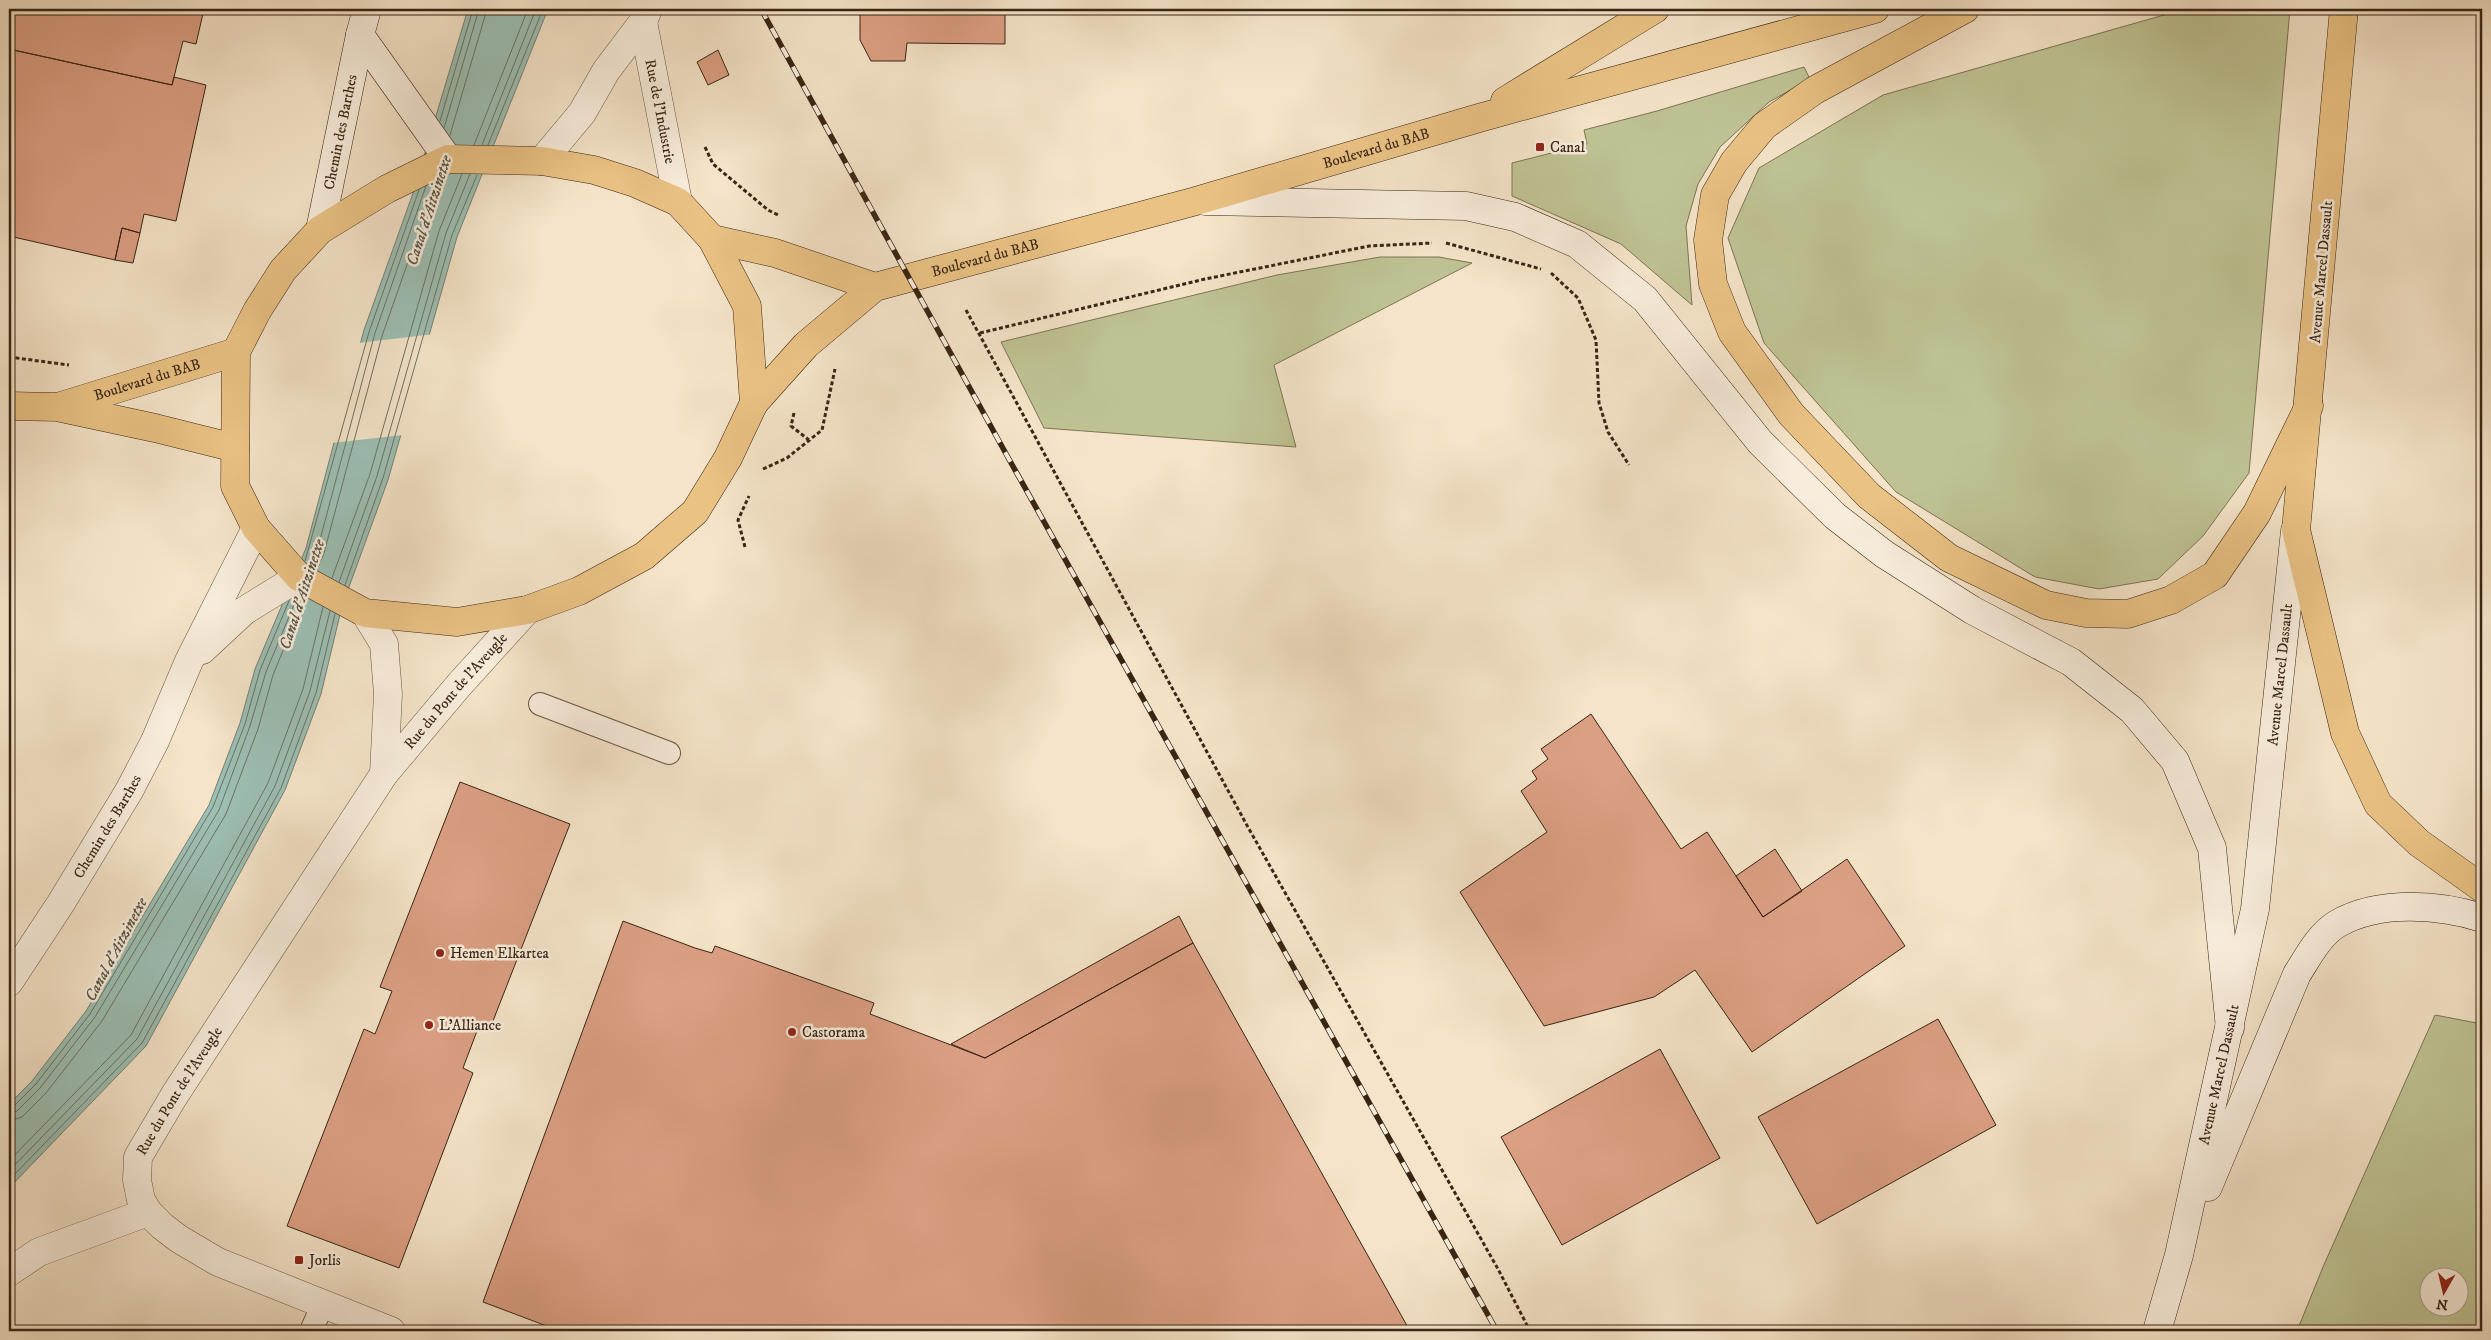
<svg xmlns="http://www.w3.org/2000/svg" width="2491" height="1340" font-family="'IM FELL DW Pica',serif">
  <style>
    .green { fill: #bfc394; stroke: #7c7454; fill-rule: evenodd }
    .water { fill: #9cbfb4; stroke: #748174 }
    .pier { fill: #f5e4c9 }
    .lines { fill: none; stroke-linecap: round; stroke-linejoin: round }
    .shore { stroke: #6a7264; stroke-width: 1 }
    .building { fill: #db9f83; stroke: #392514 }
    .lane-casing { stroke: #685541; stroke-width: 24 }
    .street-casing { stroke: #685541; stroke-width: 29 }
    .secondary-casing { stroke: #392514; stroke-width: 29 }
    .primary-casing { stroke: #392514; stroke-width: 29 }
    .path { stroke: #392514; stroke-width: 3; stroke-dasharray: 4 2.5; stroke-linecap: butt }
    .lane { stroke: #f8eddc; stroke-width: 22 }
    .street { stroke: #f8eddc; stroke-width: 28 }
    .secondary { stroke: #f8eddc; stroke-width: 28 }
    .primary { stroke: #eac284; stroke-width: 28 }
    .rail-casing { stroke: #392514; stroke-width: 5.5 }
    .rail { stroke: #f8eddc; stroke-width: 4; stroke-dasharray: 11; stroke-linecap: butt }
    .poi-dot { fill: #8f2418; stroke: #f8eddc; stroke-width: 2 }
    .labels { text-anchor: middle; stroke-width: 5; stroke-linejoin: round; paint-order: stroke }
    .street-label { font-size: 15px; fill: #392514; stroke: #f8eddc }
    .poi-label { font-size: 15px; fill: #392514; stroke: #f8eddc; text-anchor: start }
    .water-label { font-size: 16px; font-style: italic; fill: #575344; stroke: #f8eddc }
  </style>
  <rect width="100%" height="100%" fill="#f5e4c9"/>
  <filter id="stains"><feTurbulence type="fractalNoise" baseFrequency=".004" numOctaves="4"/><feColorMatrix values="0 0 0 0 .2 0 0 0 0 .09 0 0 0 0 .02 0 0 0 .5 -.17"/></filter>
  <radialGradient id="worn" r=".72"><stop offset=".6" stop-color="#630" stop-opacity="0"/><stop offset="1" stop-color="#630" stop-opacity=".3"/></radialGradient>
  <path class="green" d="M2185 9H2290L2249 473 2203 536 2158 579 2099 589 2035 577 1896 492 1764 343 1728 238 1759 168 1883 95Z
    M1804 67 1810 79 1769 102 1720 147 1698 184 1686 226 1692 305 1621 244 1512 196V163L1587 144 1584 130 1657 111Z
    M1380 257H1439L1472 263 1274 365 1296 447 1044 428 1001 342 1277 275Z
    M2435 1015 2482 1024V1331H2297L2323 1267ZM2428 1278H2458V1308H2428Z"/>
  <path class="water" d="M468 9H548L457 237 388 480 342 606 321 694 285 790 146 1046 9 1188V1104L32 1081 86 1011 209 805 240 723 255 669 306 548 364 330 412 196Z"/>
  <path class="pier" d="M434 334 403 435 331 443 358 343Z"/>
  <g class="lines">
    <path class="shore" d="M440 121 473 9
      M444 128 479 9
      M450 135 487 9
      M474 145 528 9
      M482 145 536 9
      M488 145 543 9
      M305 561 369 332 419 190
      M310 566 317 551 375 333 426 186
      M317 570 324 553 382 336 436 182
      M332 578 370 474 439 231 462 174
      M339 582 377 476 446 233 470 174
      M345 585 383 478 452 235 477 175
      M9 1107 14 1106 36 1084 90 1014 213 807 245 724 260 670 289 601
      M9 1113 17 1111 40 1088 95 1017 219 810 250 726 266 672 298 595
      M9 1121 22 1117 46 1093 102 1021 226 814 258 729 273 675 305 597
      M9 1161 131 1035 268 783 303 689 323 607
      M9 1171 137 1039 275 786 310 691 330 611
      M9 1180 142 1043 281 788 316 693 335 614"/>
  </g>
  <path class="building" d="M9 9H204L196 44 183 41 172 85 9 49Z
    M860 9H1005V44L907 43 905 61H871L860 40Z
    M9 49 172 85 174 77 206 85 176 221 144 214 140 233 122 228 115 260 9 236Z
    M718 50 729 75 708 85 697 62Z
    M122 228 140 233 133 263 115 260Z
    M1591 714 1681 849 1707 832 1763 917 1847 859 1905 946 1752 1052 1695 970 1654 997 1544 1026 1460 892 1547 832 1521 791 1537 779 1532 771 1548 759 1541 749Z
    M460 782 570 824 491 1026 480 1023 463 1068 473 1073 399 1268 287 1226 364 1029 375 1034 392 991 380 987Z
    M1775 849 1802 891 1763 917 1736 876Z
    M1179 916 1193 943 985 1058 951 1044Z
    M623 921 695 948 712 953 715 946 874 1003 870 1014 985 1058 1193 943 1410 1331H560L483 1302Z
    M1938 1019 1996 1125 1817 1224 1758 1117Z
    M1660 1049 1720 1158 1562 1245 1501 1137Z"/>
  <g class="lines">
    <defs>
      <path id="lane" d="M540 704 669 753
        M311 1331 323 1304"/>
      <g id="street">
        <path id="s1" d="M643 22 678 202"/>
        <path d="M542 161 582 113 606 71 643 22 648 9"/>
        <path d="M365 613 384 644 388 694 384 774"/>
        <path d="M202 650 244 611 299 577"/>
        <path id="s2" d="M9 982 61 903 129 791 155 741 189 661 256 528"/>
        <path d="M9 1272 39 1252 148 1212"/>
        <path id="s3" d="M391 1331 218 1262 179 1239 162 1226 148 1212 141 1200 137 1180 138 1157 174 1096 384 774 459 685 527 610"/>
      </g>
      <g id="secondary">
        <path d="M360 35 448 159"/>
        <path d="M1205 201 1466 206 1515 217 1577 244 1645 299 1760 442 1835 516 1884 554 1972 610 2071 662 2132 710 2175 761 2212 848 2230 1028"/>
        <path id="s4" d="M320 230 360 35 367 9"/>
        <path d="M2208 1187 2297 974C2308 957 2319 935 2337 924 2378 900 2439 904 2482 918"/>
        <path id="s5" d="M2157 1331 2179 1255 2255 909 2295 531"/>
      </g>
      <g id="primary">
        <path d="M1965 9 1815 90 1764 126 1734 162 1715 195 1708 240 1713 284 1732 332 1791 414 1869 496 1949 558 2046 605 2086 613 2128 614 2171 600 2215 575 2257 513 2309 406"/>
        <path d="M2344 9 2296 530 2345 733 2378 804 2419 843 2482 888"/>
        <path d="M1505 101 1655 9"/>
        <path d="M448 159 542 161 594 170 635 183 678 202 712 239 747 306 754 403 728 458 695 512 644 556 579 591 527 610 457 622 365 613 299 577 256 528 235 486 236 352 257 311 283 270 320 230 387 189Z"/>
        <path d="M712 239 775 253 875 287"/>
        <path id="s6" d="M754 403 806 345 875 287 1196 201 1479 118 1875 9"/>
        <path d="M9 406 57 407 155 428 235 448"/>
        <path id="s7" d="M61 406 236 352"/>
      </g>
    </defs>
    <use href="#lane" class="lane-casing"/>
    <use href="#street" class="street-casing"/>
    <use href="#secondary" class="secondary-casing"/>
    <use href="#primary" class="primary-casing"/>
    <path class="path" d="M705 147 713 164 768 210 780 216
      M1446 243 1541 269
      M1551 273 1578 298 1596 340 1599 403 1608 432 1629 465
      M966 310 1249 829 1498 1269 1530 1331
      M980 333 1205 279 1369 246 1432 243
      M9 357 69 365
      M794 413 791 426 809 440
      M763 469 787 458 822 430 835 369
      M745 547 738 520 749 496"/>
    <use href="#lane" class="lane"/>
    <use href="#street" class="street"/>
    <use href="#secondary" class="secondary"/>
    <use href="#primary" class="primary"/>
    <defs>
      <path id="rail" d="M761 9 1010 461 1497 1331"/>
    </defs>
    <use href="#rail" class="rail-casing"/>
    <use href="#rail" class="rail"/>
  </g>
  <g class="poi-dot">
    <rect x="1535" y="142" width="10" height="10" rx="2.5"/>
    <circle cx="440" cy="953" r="5"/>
    <circle cx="429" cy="1025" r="5"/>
    <circle cx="792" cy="1032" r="5"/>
    <rect x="294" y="1255" width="10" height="10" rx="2.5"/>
  </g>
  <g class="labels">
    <g class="street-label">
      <text dy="5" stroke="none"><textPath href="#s1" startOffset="91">Rue de l'Industrie</textPath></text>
      <text dy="5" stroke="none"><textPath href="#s4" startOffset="100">Chemin des Barthes</textPath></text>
      <text dy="5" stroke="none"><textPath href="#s6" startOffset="688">Boulevard du BAB</textPath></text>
      <text dy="5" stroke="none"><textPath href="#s6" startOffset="282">Boulevard du BAB</textPath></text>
      <text transform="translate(2321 272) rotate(-85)" y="5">Avenue Marcel Dassault</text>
      <text dy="5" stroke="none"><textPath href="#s7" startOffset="90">Boulevard du BAB</textPath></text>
      <text dy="5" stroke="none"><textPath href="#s5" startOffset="669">Avenue Marcel Dassault</textPath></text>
      <text dy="5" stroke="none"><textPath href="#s3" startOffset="895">Rue du Pont de l'Aveugle</textPath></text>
      <text dy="5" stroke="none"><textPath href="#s2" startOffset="184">Chemin des Barthes</textPath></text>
      <text dy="5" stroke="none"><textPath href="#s5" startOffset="264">Avenue Marcel Dassault</textPath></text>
      <text dy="5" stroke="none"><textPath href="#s3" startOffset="408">Rue du Pont de l'Aveugle</textPath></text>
    </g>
    <g class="poi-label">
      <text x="1550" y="152">Canal</text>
      <text x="450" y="958">Hemen Elkartea</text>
      <text x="439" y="1030">L'Alliance</text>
      <text x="802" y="1037">Castorama</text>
      <text x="309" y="1265">Jorlis</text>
    </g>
    <g class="water-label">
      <text transform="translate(428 210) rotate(-72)" y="6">Canal d'Aitzinetxe</text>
      <text transform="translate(301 594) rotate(-72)" y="6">Canal d'Aitzinetxe</text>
      <text transform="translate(115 949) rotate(-62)" y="6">Canal d'Aitzinetxe</text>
    </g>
  </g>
  <rect width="2491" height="1340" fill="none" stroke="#f5e4c9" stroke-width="30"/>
  <rect x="10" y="10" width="2471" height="1320" fill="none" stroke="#392514" stroke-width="2.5"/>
  <rect x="15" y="15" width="2461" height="1310" fill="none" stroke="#392514"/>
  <g transform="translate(2444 1292) rotate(188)"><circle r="24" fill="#f8eddc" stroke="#ac9d8c"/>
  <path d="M0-4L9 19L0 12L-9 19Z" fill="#8f2418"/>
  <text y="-8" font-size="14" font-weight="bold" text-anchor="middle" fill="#392514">N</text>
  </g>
  <rect width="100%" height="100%" filter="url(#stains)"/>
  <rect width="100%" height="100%" fill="url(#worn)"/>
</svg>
